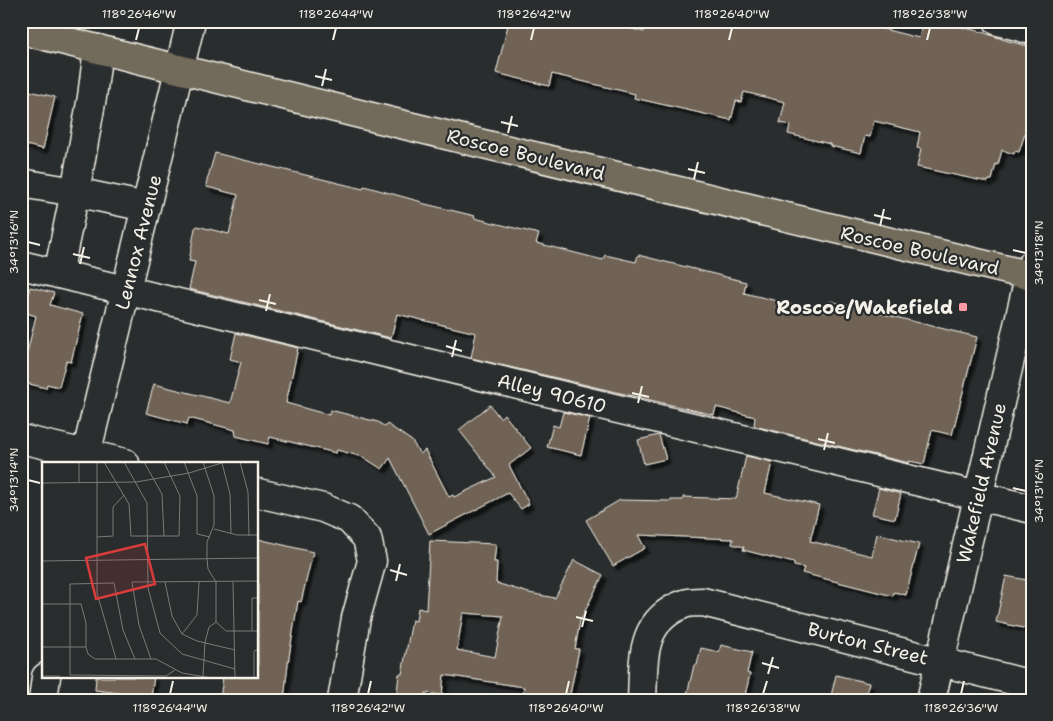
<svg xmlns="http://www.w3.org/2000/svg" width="1053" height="721" font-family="'Shantell Sans',sans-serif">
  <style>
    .building { fill: #706357; stroke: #f4f1e8; fill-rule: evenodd; filter: url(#shadow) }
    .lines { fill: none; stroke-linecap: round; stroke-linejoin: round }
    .minor-casing { stroke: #f4f1e8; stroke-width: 31 }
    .major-casing { stroke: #f4f1e8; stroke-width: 31 }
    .minor { stroke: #2a2d2e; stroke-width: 28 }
    .major { stroke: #726b5a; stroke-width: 28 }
    .ticks { fill: none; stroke: #f4f1e8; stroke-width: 2 }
    .poi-dot { fill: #ff9aa2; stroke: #2a2d2e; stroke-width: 2 }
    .labels { text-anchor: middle; stroke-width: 4.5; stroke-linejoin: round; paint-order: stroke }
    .street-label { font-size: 19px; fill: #f4f1e8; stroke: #2a2d2e }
    .poi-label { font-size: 19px; font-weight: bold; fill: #f4f1e8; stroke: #2a2d2e; text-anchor: end }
    .inset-road { fill: none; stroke: #7b7b78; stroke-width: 1 }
    .view { fill: #d93c3b; fill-opacity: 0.15; stroke: #d93c3b; stroke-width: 2.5 }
    .inset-edge { fill: none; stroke: #f4f1e8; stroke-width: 2.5 }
    .neatline { fill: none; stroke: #f4f1e8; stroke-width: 2 }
    .ticks-label { font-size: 12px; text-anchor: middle; fill: #f4f1e8 }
  </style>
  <defs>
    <filter id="shadow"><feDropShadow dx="4.5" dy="4.5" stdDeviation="1" flood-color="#0009"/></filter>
  </defs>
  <rect width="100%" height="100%" fill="#2a2d2e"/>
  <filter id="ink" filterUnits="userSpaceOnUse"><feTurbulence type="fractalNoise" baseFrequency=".02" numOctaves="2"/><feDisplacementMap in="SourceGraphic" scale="10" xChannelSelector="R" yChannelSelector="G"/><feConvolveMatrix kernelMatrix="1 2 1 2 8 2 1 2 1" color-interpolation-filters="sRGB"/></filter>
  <g filter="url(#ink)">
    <path class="building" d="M509 21H599L644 32 645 21H851L919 38 923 21H936L982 32 1008 41 1032 47V112L1019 152 1015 151 1014 154 1002 150 998 165 996 164 992 180H989L988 182 917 167 921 149 917 148 920 132 874 121 870 137 865 136 861 153 830 146V144L788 134 790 125 780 123 785 102 744 92 741 102 736 101 731 120 634 98 635 94 552 74 549 86 496 73Z
      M21 89 55 97 43 149 21 144Z
      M215 153 363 189 364 186 422 202 421 203 475 216 474 218 539 234 536 243 603 260 605 255 636 262 638 255 746 282 744 293 827 313 830 301 977 337 952 435 932 430 924 464 909 461V463L754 426 755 417 716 407 714 415 471 358 476 333 397 314 391 338 189 289 195 262 189 261 195 228 197 226 229 234 238 195 207 187 206 184Z
      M30 287 54 293 50 305 83 314 71 362 66 361 59 387 47 384 46 388 21 382V355L26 357 36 316 23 312Z
      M236 333 298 348 286 403 329 415 330 410 378 422 385 427 387 424 412 441 420 454 425 450 449 497 453 495 454 497 496 477 459 430 490 405 500 418 504 414 531 448 509 465 529 504 521 509 508 493 429 534 390 458 382 469 363 457 337 450 336 453 270 437 268 444 236 436 235 430 189 418 187 424 146 413 154 384 230 403 241 362 230 359Z
      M563 412 590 418 581 455 547 447 553 425 559 427Z
      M659 435 666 459 644 464 638 440Z
      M746 456 772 462 765 493 819 505 810 541 872 556 877 534 919 544 906 595 894 592 893 596 802 573 804 568 794 566V563L743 550 744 547 732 544 733 539 638 535 645 548 613 566 586 520 620 500 671 501V500H683V497L736 499Z
      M879 488 901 494 895 519 872 514Z
      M258 539 313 552 301 602 298 601 288 663 284 700H220L223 677H258Z
      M430 541 496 544 494 562H497L496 583 529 593 555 598 574 560 603 575 580 621 575 649H579L569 700H522L524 687 444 675 442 695 425 693 424 700H396L399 674H402L412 620 416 621 418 608 426 610ZM463 613 503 616 495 657 457 650Z
      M1006 576 1032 581V630L996 622Z
      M721 645 752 652 747 673 750 674 744 700H709L687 695 694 665H697L701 648 719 652Z
      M836 675 869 683 865 700H830Z
      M96 677H154L151 697 95 690Z"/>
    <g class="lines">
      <defs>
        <path id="minor" d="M998 21 1032 30
          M21 183 75 192 92 97 98 49
          M21 265 1032 509
          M58 274 75 192 146 207
          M21 439 125 463
          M84 463 191 21
          M258 493 323 508 349 519 367 538 372 561 356 618 342 700
          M43 700 46 677
          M642 700C644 660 639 621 684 604 689 602 697 602 703 602L1032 685
          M931 700 1032 265"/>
        <path id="major" d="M21 30 392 122 1032 276"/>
      </defs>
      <use href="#minor" class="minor-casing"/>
      <use href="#major" class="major-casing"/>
      <use href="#minor" class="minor"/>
      <use href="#major" class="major"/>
    </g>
  </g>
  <path class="ticks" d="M136 40 139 28M333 40 336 28M531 40 534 28M729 40 732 28M927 40 930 28M315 76 332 80M322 86 326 69M501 122 518 126M508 133 512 116M688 169 705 173M694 179 698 162M874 215 891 219M880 226 884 209M28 242 40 245M1013 250 1026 253M73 254 90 258M80 264 84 247M259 300 276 304M266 311 270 294M446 346 462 351M452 357 456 340M632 393 649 397M638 403 642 386M818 439 835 443M824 450 828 433M28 480 40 483M1013 488 1026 491M390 570 407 575M396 581 400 564M576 617 593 621M582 627 586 611M762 663 779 668M768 674 773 657M170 694 173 681M368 694 371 681M566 694 569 681M763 694 767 681M961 694 964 681"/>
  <rect class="poi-dot" x="958" y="302" width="10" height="10" rx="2.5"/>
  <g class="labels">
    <g class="street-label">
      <text transform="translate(526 154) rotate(14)" y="7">Roscoe Boulevard</text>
      <text transform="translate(138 242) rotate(-76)" y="7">Lennox Avenue</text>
      <text transform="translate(920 250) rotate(13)" y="7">Roscoe Boulevard</text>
      <text transform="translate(552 393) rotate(14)" y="7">Alley 90610</text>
      <text transform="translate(981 483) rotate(-77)" y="7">Wakefield Avenue</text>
      <text transform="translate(868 643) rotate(14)" y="7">Burton Street</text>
    </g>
    <g class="poi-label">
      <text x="953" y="314">Roscoe/Wakefield</text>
    </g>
  </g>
  <g transform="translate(42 462)">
    <rect width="216" height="216" fill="#2a2d2e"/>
    <path class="inset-road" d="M37 0V21M55 0V131L74 197M62 0 87 42 89 74H137L138 34 122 0M82 0 105 41 106 126 118 171 140 192 193 207M102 0 120 32 122 74M142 0 155 34V72L168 75M161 0 172 34V63L165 80V97L166 107 174 120V160L184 169H217M198 0 206 30 207 74M180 1 188 32 189 71M0 21 94 20 147 11 183 0M0 34V100M172 67 195 73H217M55 75 71 74V45L82 33M0 99 217 96M123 120 130 154 140 172 155 179 193 188M191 120 193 216M0 142H39L44 161V185M210 169V136H217M140 172 155 153 157 120M0 185H44L46 192 53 197H114L140 211 170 216M93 197 81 168 72 121 28 122V213L124 214 133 208M109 197 97 163 90 120 217 119M0 214H18M161 214 163 180 167 165 174 160M212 216V189L217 187"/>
    <path class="view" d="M103 82 113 122 54 137 44 96Z"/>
    <rect width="216" height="216" class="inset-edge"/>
  </g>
  <rect width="1053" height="721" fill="none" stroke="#2a2d2e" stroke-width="55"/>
  <rect x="28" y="28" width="998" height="666" class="neatline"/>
  <g class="ticks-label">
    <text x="139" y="18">118°26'46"W</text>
    <text x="336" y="18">118°26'44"W</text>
    <text x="534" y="18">118°26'42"W</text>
    <text x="732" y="18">118°26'40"W</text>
    <text x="930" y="18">118°26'38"W</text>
    <text transform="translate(14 242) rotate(-90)" y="4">34°13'16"N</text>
    <text transform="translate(1039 253) rotate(-90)" y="4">34°13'18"N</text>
    <text transform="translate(14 480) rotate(-90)" y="4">34°13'14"N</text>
    <text transform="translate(1039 491) rotate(-90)" y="4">34°13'16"N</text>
    <text x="170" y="712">118°26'44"W</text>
    <text x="368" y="712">118°26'42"W</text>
    <text x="566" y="712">118°26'40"W</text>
    <text x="763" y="712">118°26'38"W</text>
    <text x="961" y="712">118°26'36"W</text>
  </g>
</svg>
